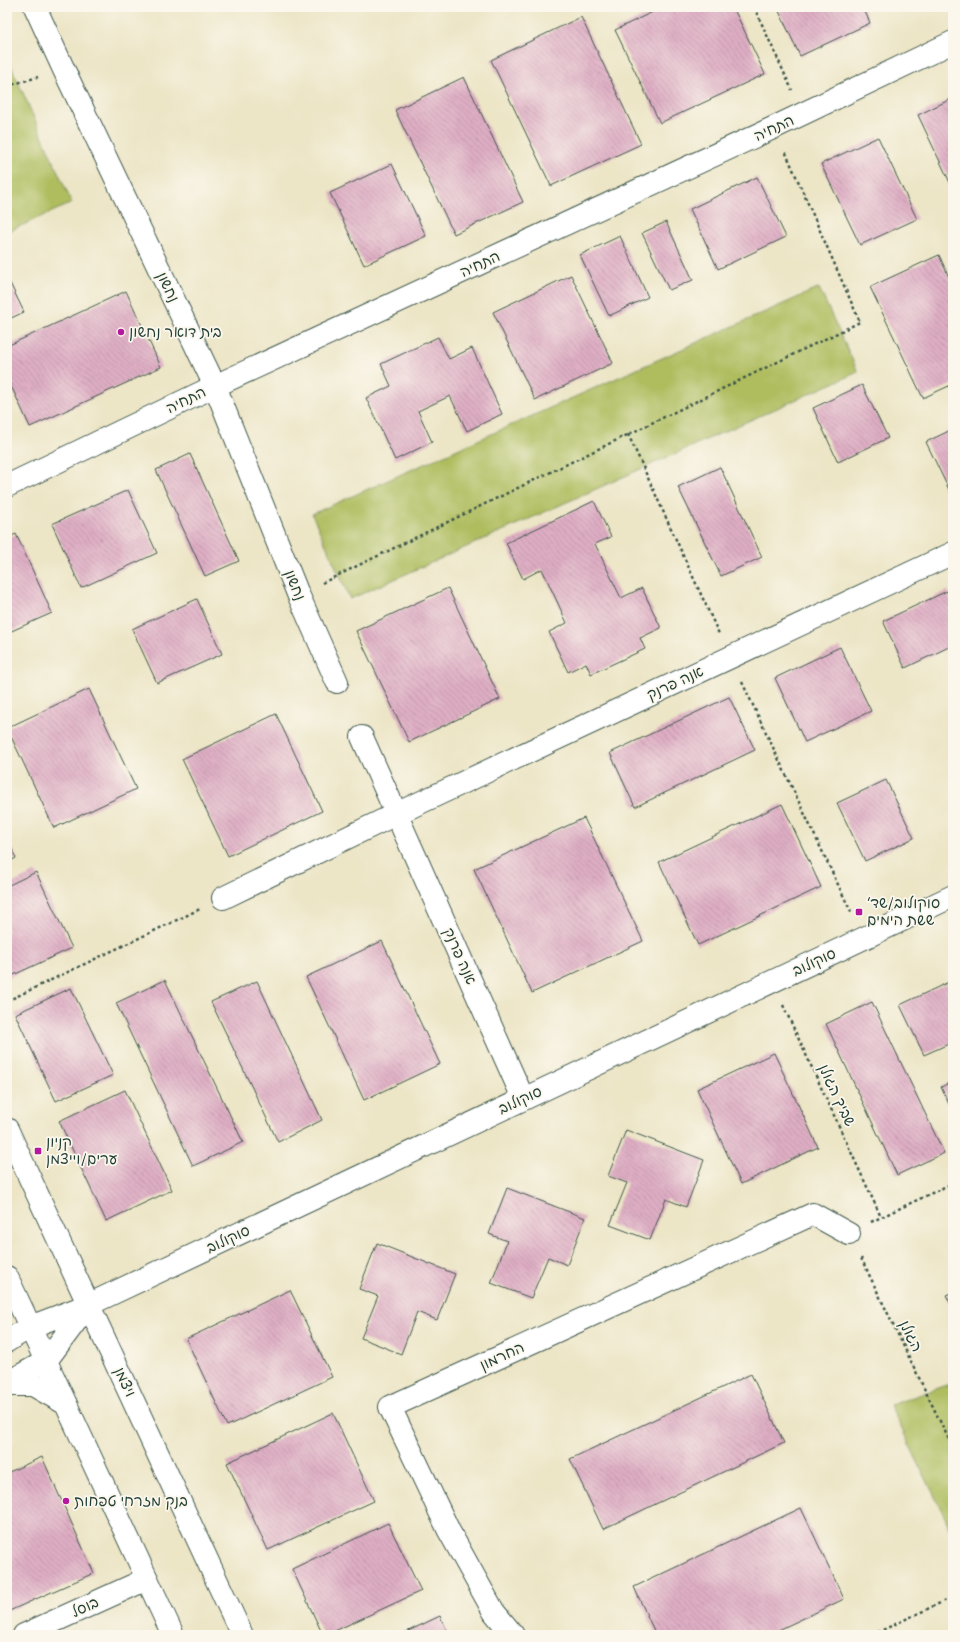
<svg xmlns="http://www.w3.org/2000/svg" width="960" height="1642" font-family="Mynerve,'Playpen Sans Hebrew',sans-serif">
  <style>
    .green { fill: #afbd5f; stroke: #677d4a }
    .building { fill: url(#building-back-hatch) }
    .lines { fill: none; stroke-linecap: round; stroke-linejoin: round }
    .street-casing { stroke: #3e564a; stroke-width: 24 }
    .secondary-casing { stroke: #3e564a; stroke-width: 24 }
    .path { stroke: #3e564a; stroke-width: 2.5; stroke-dasharray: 3 3; stroke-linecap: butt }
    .street { stroke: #fff; stroke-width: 22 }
    .secondary { stroke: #fff; stroke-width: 22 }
    .poi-dot { fill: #b5179e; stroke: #fbf7ec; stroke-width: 1.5 }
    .labels { text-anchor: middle; stroke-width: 3.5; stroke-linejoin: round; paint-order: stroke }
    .street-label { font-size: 15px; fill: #1f3d34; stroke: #fbf7ec }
    .poi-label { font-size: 15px; fill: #1f3d34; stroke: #fbf7ec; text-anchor: start }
  </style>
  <defs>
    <pattern id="building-back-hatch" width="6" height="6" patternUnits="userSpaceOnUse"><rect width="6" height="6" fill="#dfaec4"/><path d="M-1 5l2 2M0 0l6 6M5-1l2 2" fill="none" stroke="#b48fa0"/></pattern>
  </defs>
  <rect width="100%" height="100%" fill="#fbf7ec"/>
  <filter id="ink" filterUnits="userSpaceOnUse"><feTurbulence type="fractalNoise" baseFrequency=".025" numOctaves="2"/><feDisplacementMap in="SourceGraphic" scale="8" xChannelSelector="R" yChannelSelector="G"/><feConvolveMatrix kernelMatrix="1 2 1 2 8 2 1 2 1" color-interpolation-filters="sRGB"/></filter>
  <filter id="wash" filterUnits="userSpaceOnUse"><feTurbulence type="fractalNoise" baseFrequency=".012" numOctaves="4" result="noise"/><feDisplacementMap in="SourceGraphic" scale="16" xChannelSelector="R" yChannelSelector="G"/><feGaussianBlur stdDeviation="0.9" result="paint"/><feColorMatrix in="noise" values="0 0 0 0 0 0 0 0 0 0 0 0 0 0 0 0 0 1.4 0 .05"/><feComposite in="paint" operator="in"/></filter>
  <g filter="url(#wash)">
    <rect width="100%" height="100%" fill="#ece5c6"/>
    <path class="green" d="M7 57 72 203 7 232Z
      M819 288 858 372 350 599 312 514Z
      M953 1383V1534L890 1405Z"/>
    <g id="blocks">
      <path class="building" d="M663 7H733L765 74 660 123 615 30Z
        M777 7H863L870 23 800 56Z
        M581 17 641 144 551 186 491 60Z
        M464 77 523 202 454 234 395 110Z
        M953 98V189L918 115Z
        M878 137 917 219 860 245 821 164Z
        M392 164 426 236 364 265 330 193Z
        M757 177 786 237 718 269 690 209Z
        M666 222 693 280 669 290 642 233Z
        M620 236 648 297 609 316 580 255Z
        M939 255 953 286V384L923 398 870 287Z
        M571 275 613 363 535 400 493 312Z
        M7 277 24 312 7 320Z
        M126 291 161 367 30 427 7 377V346Z
        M438 337 449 359 472 348 502 414 467 431 450 396 418 411 432 442 395 460 366 398 391 386 381 364Z
        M862 385 888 438 838 462 813 408Z
        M953 429V498L926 442Z
        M190 454 239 561 205 576 156 470Z
        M720 467 762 557 721 576 678 487Z
        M128 490 157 553 81 588 52 524Z
        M594 501 611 537 595 544 621 598 642 588 661 628 640 638 645 649 591 674 586 663 568 672 549 632 567 623 542 569 523 579 506 543Z
        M16 534 52 613 7 633V538Z
        M448 588 500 699 409 742 356 631Z
        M947 591 953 605V645L905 668 883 621Z
        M197 599 222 654 157 683 132 629Z
        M840 647 871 711 805 742 775 678Z
        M89 689 136 789 54 828 7 728Z
        M729 697 755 750 635 807 610 753Z
        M276 714 322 811 228 856 182 759Z
        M886 780 914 838 865 861 837 803Z
        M782 804 821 887 698 945 659 862Z
        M584 818 643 941 532 993 474 869Z
        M7 839 16 858 7 863Z
        M36 872 72 948 7 978V886Z
        M382 941 440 1064 364 1100 306 977Z
        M165 980 243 1142 193 1166 116 1003Z
        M953 980V1042L924 1055 900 1005Z
        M257 981 322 1120 278 1142 211 1002Z
        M71 988 113 1075 56 1101 15 1014Z
        M872 1002 944 1153 897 1175 826 1024Z
        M774 1053 818 1147 741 1184 697 1089Z
        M953 1081V1113L941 1087Z
        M125 1090 172 1190 106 1221 59 1121Z
        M626 1130 704 1160 686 1207 666 1199 650 1240 610 1225 627 1183 608 1176Z
        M507 1188 585 1218 567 1265 548 1257 531 1298 491 1283 507 1241 489 1234Z
        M377 1243 455 1274 437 1320 417 1312 401 1354 361 1338 378 1296 359 1289Z
        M290 1290 332 1377 227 1426 186 1339Z
        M953 1292V1309L946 1295Z
        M751 1374 784 1443 603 1529 570 1459Z
        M333 1413 374 1501 268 1550 227 1463Z
        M42 1457 94 1573 7 1612V1473Z
        M801 1508 844 1599 768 1635H656L634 1587Z
        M388 1523 421 1591 326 1635H323L292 1569Z
        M440 1616 449 1635H400Z"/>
    </g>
  </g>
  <g filter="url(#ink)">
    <use href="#blocks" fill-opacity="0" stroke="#3e564a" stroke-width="1"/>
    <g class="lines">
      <defs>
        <path id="street" d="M35 7 64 70 215 386 298 594 337 682
          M7 486 215 386 775 127 953 42
          M362 737 523 1098
          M223 898 396 814 953 553
          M24 1635 147 1579
          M513 1635 494 1612 449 1531 390 1407 813 1214 849 1234"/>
        <path id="secondary" d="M7 1129 242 1635
          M7 1277 173 1635
          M7 1341 30 1327 88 1305 953 896
          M7 1383 46 1361 88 1305
          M7 1385H33L66 1404"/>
      </defs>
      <use href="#street" class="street-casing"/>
      <use href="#secondary" class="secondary-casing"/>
      <path class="path" d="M754 7 792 90
        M7 86 38 77
        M628 434 719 634
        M322 583 860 322 785 151
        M742 682 852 914
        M7 1001 200 909
        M783 1005 881 1217
        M871 1222 953 1183
        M861 1258 953 1448
        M872 1635 953 1597"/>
      <use href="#street" class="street"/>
      <use href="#secondary" class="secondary"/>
    </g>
  </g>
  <g class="poi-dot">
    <circle cx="121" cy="332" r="4"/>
    <rect x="855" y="908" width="8" height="8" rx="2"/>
    <rect x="34" y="1147" width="8" height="8" rx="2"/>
    <circle cx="66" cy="1501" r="4"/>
  </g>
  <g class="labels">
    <g class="street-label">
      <text transform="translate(774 128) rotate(-25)" y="5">התחיה</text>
      <text transform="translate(480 264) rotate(-25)" y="5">התחיה</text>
      <text transform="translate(168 287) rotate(64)" y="5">נחשון</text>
      <text transform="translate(186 400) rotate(-26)" y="5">התחיה</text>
      <text transform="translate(295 585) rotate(68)" y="5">נחשון</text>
      <text transform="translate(675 683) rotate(-25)" y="5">אנה פרנק</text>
      <text transform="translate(460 956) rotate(66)" y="5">אנה פרנק</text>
      <text transform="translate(814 962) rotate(-25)" y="5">סוקולוב</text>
      <text transform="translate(837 1095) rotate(65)" y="5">שביך הגולן</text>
      <text transform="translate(520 1100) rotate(-25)" y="5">סוקולוב</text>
      <text transform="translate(228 1239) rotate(-25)" y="5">סוקולוב</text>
      <text transform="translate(911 1336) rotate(64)" y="5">הגולן</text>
      <text transform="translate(502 1356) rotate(-25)" y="5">החרמון</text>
      <text transform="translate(125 1382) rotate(65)" y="5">ויצמן</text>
      <text transform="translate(85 1607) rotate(-25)" y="5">בוסל</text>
    </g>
    <g class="poi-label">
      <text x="129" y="337">בית דואר נחשון</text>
      <text x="867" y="908">סוקולוב/שד׳<tspan x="867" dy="17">ששת הימים</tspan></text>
      <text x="46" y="1147">קניון<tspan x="46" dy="17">ערים/וייצמן</tspan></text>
      <text x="74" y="1506">בנק מזרחי טפחות</text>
    </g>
  </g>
  <rect width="960" height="1642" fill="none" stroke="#fbf7ec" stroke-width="24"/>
</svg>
